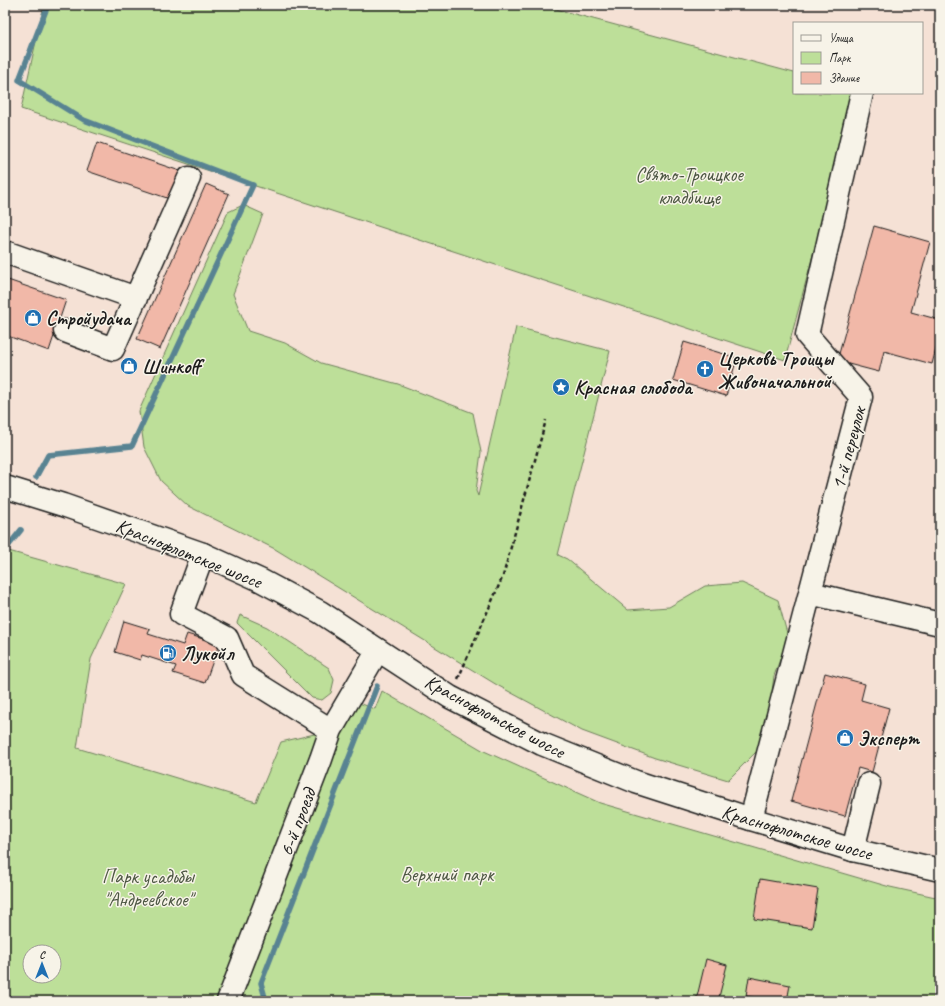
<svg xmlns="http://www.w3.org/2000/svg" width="945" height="1006" font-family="Caveat,sans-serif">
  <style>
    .green { fill: #bddf99; stroke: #6c7e5a; fill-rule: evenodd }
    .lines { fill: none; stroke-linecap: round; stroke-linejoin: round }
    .stream { stroke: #588392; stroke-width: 5.5 }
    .building { fill: #f1b8a8; stroke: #1c1c1c }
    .minor-casing { stroke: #1c1c1c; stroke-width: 25 }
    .major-casing { stroke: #1c1c1c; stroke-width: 25 }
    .path { stroke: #1c1c1c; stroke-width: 2.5; stroke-dasharray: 4 3; stroke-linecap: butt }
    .minor { stroke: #f7f3e8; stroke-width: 22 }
    .major { stroke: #f7f3e8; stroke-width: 22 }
    .labels { text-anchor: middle; stroke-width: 3; stroke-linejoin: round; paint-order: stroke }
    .park-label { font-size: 20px; fill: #4c5642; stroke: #f7f3e8 }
    .poi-label { font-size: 20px; font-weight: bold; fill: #1c1c1c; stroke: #f7f3e8; text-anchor: start }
    .street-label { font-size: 20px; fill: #1c1c1c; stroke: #f7f3e8 }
  </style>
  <rect width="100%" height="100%" fill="#f5e1d5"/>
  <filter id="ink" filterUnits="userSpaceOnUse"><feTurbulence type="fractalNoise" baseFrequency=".025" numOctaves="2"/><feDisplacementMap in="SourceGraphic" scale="8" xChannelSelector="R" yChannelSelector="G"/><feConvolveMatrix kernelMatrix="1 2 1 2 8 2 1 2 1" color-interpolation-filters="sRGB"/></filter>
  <g filter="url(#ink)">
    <path class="green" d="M44 5H541L794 73V93H856L785 360 21 109Z
      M243 205 263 214 233 294 248 331 285 343 321 363 398 384 473 413 481 452 476 491 478 496 516 327 610 351 558 555 567 559 628 610 669 607 705 586 742 583 778 600 788 637 774 676 769 714 757 751 728 780 655 758 582 731 497 685 275 549 188 506 161 481 144 447 139 411 228 212Z
      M5 550 126 584 91 659 77 748 256 802 281 742 331 730 354 701 375 709 382 691 484 751 600 803 890 887 940 898V1001H5ZM30 952H54V976H30Z
      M240 615 267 627 329 668 334 680 331 693 322 700 312 698 237 623Z"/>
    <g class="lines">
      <path class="stream" d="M36 477 48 455 132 446 253 185 84 120 19 80 48 5
        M5 550 21 530
        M266 1001 261 983 377 686"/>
    </g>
    <path class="building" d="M97 143 180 171 170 199 87 171Z
      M206 184 229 194 160 349 137 339Z
      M874 226 930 242 911 312 940 320V334L932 364 884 351 879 372 837 361Z
      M5 279 66 300 49 351 5 335Z
      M684 342 737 358 726 396 673 380Z
      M124 621 150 629 148 634 183 645 187 634 219 644 205 683 173 673 176 666 142 655 140 660 115 652Z
      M825 673 865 684 861 700 889 708 872 772 858 768 845 816 791 801Z
      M760 879 818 889 812 928 754 919Z
      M706 959 727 965 718 1001H696Z
      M749 977 790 985 787 1001H772L746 996Z"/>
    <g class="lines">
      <defs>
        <path id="minor" d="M5 252 136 298
          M65 331 113 349 189 178
          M203 554 181 614 227 638 243 675 331 730
          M810 593 940 624
          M751 819 861 397 807 335 862 93
          M853 850 869 784
          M228 1001 321 759 331 730 378 650"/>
        <path id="major" d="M5 487 63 505 203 554 260 580 320 612 450 697 542 744 636 782 751 819 853 850 940 870"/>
      </defs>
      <use href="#minor" class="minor-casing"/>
      <use href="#major" class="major-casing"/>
      <path class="path" d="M458 679 503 576 546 420"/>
      <use href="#minor" class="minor"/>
      <use href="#major" class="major"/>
    </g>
  </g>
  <defs>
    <symbol id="shop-disc" viewBox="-11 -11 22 22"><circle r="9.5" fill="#1f6fb2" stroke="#f7f3e8"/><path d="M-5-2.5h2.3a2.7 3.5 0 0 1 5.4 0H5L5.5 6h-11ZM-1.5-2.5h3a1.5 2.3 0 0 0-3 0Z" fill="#fff"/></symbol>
    <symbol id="church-disc" viewBox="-11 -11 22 22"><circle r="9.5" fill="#1f6fb2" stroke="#f7f3e8"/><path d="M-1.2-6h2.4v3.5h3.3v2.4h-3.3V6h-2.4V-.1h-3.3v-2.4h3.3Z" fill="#fff"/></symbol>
    <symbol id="sight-disc" viewBox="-11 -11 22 22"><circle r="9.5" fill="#1f6fb2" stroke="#f7f3e8"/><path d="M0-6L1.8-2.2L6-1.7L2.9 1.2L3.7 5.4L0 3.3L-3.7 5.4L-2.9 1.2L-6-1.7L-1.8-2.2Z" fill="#fff"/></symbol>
    <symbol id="fuel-disc" viewBox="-11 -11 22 22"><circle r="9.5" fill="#1f6fb2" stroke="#f7f3e8"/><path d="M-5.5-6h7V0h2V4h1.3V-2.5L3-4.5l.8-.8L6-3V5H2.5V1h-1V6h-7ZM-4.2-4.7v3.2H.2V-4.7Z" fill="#fff"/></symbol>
  </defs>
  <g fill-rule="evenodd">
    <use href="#shop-disc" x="23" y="308" width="20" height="20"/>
    <use href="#shop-disc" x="119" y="356" width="20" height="20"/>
    <use href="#church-disc" x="695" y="359" width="20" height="20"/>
    <use href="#sight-disc" x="551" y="377" width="20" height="20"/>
    <use href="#fuel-disc" x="158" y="643" width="20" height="20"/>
    <use href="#shop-disc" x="835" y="728" width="20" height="20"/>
  </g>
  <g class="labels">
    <g class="park-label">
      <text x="689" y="181">Свято-Троицкое<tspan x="689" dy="23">кладбище</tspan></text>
      <text x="447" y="881">Верхний парк</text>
      <text x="148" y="883">Парк усадьбы<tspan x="148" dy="23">"Андреевское"</tspan></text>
    </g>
    <g class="poi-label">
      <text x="46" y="325">Стройудача</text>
      <text x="718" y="365">Церковь Троицы<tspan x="718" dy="23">Живоначальной</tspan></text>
      <text x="142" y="373">Шинкoff</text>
      <text x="574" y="394">Красная слобода</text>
      <text x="181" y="660">Лукойл</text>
      <text x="858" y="745">Эксперт</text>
    </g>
    <g class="street-label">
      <text transform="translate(848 448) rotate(-75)" y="7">1-й переулок</text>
      <text transform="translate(189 553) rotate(22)" y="7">Краснофлотское шоссе</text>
      <text transform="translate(495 716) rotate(28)" y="7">Краснофлотское шоссе</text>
      <text transform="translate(297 822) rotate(-69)" y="7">6-й проезд</text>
      <text transform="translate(797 832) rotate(16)" y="7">Краснофлотское шоссе</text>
    </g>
  </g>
  <rect width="945" height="1006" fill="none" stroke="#f7f3e8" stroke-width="20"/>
  <rect x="10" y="10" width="925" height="986" fill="none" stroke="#1c1c1c" stroke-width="1.5" filter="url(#ink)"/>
  <rect x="793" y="22" width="130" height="72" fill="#f7f3e8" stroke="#9f9d96"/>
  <rect x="801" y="35" width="20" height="6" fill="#f7f3e8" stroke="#9f9d96"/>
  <text x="829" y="42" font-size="12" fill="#1c1c1c">Улица</text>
  <rect x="801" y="52" width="20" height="12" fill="#bddf99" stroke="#9f9d96"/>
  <text x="829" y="62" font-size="12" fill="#1c1c1c">Парк</text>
  <rect x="801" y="72" width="20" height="12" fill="#f1b8a8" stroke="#9f9d96"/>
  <text x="829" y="82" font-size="12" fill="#1c1c1c">Здание</text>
  <g transform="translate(42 964)"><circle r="19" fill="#f7f3e8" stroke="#9f9d96"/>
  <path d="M0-3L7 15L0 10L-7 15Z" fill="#1f6fb2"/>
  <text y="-6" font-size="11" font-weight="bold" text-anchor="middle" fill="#1c1c1c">С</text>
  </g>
</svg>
